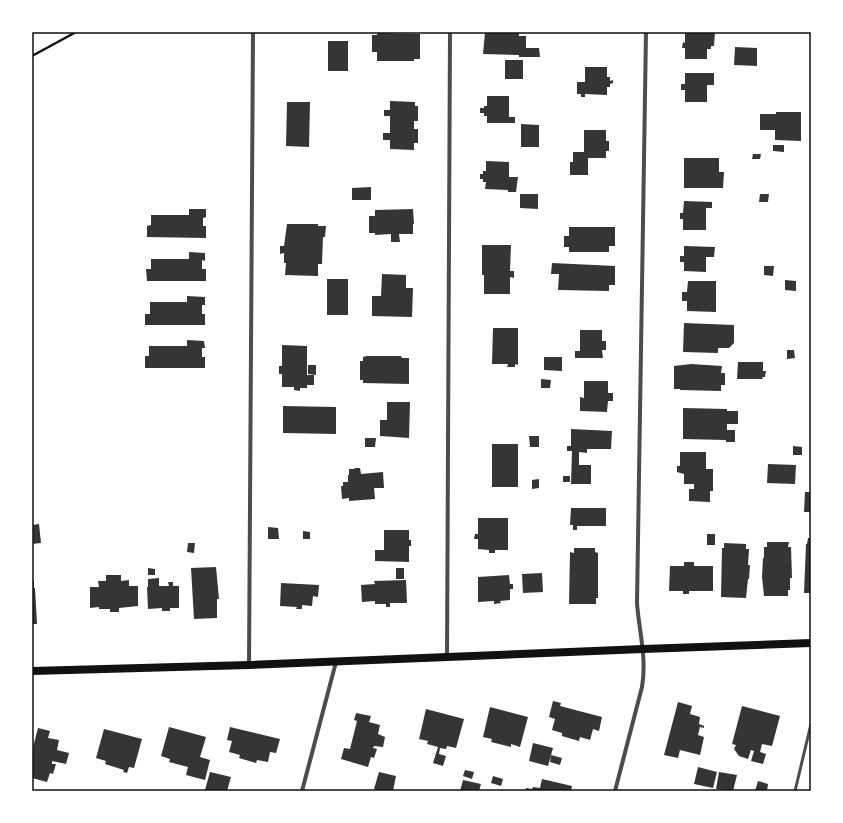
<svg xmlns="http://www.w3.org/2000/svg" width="843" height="823" font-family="Overpass,sans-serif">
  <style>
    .building { fill: #353535 }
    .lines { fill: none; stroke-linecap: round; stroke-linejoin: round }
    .path { stroke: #111; stroke-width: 2.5 }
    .service { stroke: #4c4c4c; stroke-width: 3 }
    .minor { stroke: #4c4c4c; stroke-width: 4 }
    .secondary { stroke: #111; stroke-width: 8 }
    .neatline { fill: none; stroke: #111; stroke-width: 1.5 }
  </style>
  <rect width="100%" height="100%" fill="#fff"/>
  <path class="building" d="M485 32 519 33V36H526V48H539L540 57H519V55L483 54Z
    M685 32H715L714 46H711V49H707V59H685V48H682L683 42 685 43Z
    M377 33 420 34V59H414V61H377V52H372V35H377Z
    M328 41H348V71H328Z
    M735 47 757 48V66L734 65Z
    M505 60H523V79H505Z
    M585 67H607V77H610V81L613 80V83L610 84V87H607V95L585 94V97H581V94H577V82H585Z
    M685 73H714V85H707V102H685V90H681V84H685Z
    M487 96H509V117H515V123H487V116H484V113H480V108H484V106H487Z
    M390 101 415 102V106H418V121H414V129H418V143H414V150L390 149V140H383V133H390V116H384V110H390Z
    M287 102H310L309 147 286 146Z
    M776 112H801V141L775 140V130H760V114H776Z
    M521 124 539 125V147H521Z
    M584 130H606V141H609V151H606V158H588V175H570V162H573V152H584Z
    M773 145H784V152L773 151Z
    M753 154H761L760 159H752Z
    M684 158H719V172H724L723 188H684Z
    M486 161 509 162V177H518L516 192H508V190L485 189 486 182H483V179H480V174H483V171H486Z
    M371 187V200H352V188Z
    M520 194H538V209L520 208Z
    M760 194H769L768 202H759Z
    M684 201 712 202V208H706V230H683V219H680V213H683Z
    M189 209H206V217L203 218V226H206V238L147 237V226L151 225V215H189Z
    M413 209 414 224H413V234H399L400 242H391V234L375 235V233H369V216H375V210Z
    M287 224H318V226H326L325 237H323L322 264H318V276L285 275 286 263H284V253L280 254V246H284Z
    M569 227H615V246H609V252H569V247H564V236H569Z
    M482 245H511L510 271H514V278L510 277V294H484V275H482Z
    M684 246 715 247 714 257H706V272L684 271V262H680V256H684Z
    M189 252 205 253V261L202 260V269H206V281H147L146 269H151V259H189Z
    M552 263 615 266V285H609V291L558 290 559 274H551Z
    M764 266H774L773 276 764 275Z
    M382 274 406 275V288H413L412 317 372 316V296H381Z
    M327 279H348V315H327Z
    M785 280 796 281V291L785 290Z
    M688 281H716V312L687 311V301H682V292H687Z
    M187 296 205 297V305H202V314H205V325H145V314H150V302H187Z
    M684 323 734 325V343L729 348H718V353L683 352Z
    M493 328H518V365L515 364V367H507L508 364H492Z
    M580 330H602V341H606V350H602L603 358H575V351H580Z
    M187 340 204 341 205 348H202V357H205V368H145V356H149V346H187Z
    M282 345 307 346V375H314V385H307V388H300V391L294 390V387H282V374H279V366H282Z
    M787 350H794L795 358 787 359Z
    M367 356H401L402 358H409V384L363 383V380H360V361H363V357Z
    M544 357H562V371L544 370Z
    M738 362H763V371H766L765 377H762L763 379H737Z
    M691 364 722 366 721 373H725V385H721V391L680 390V389H674V366Z
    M308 365H316V375L308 374Z
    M541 379 551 380 550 388H541Z
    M584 381H608V393H613V401H608L607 412 580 411V397L584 398Z
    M387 402H410L409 438 380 436V420H387Z
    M283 406 336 407V434L283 433Z
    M683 408 727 409V411H738V424H727V430H735V442H726V440L683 439Z
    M571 429 612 431 611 449H587V453L579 452V465H591V484H571L572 451H567V446H571Z
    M529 436H539V447H530Z
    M365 438H376L375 447H365Z
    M492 444H518V487H492Z
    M793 446 802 447V455H793Z
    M680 452H706V469H713V491H710V502L689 501V489H694V484H684V474L677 472V466H680Z
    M768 464 796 465 795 484 767 483Z
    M354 468H360L361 474 383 472 384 488H374L375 499 349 501V498L342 499 341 486H343V482H348V475H349V469H355Z
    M563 476H570V482H563Z
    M539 479V488L532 489V480Z
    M805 492H811V512H804Z
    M571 508H606V526H577V530H573V525H570Z
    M478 518H508V550H495V553H489V550L478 549V539H474L475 534H478Z
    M39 524 41 543 32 544V525Z
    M268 527 278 528 279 539H268Z
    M384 530H409V540H411V546H409V562L375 561V550H384Z
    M303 531 310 532V539H303Z
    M707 534H715V545H707Z
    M808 538H811V593H804L806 544H807Z
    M767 542H789L788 547H791L792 578H790V590H788V596H764L762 577 763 558H764V547H767Z
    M188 543H195L194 553 187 552Z
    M724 543 746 544V549H749L748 565H750L749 579H748L746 598 721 597 722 548H724Z
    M574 548H595V552L598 553V598H596V604H569L570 552 574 553Z
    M684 562H694V566H713V591H689V594H683V591H669L670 566H684Z
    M216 567 219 599H217V618L194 619 191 568Z
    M148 568 155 569V575H148Z
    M396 568H404V579H396Z
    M542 573 543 592 523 593 522 574Z
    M106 575H121V581L129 580V586H138V606L119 608V612H110V609H99V607L90 608V587H99L98 581H106Z
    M509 575 510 584H513V589H510V600L500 601 501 603 494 604V601L478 602V577Z
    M159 578V586H169L168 582H173V586H179V608H170V611H162V608L148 609 147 587H148V579Z
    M406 580 407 603H390V607H386V604H375V601L362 602 361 585 375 584 374 581Z
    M32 581H34V588H35L37 624H32Z
    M281 583 319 585 318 597 313 596 312 606 302 605V609H296L297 607 280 606Z
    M553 701 561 703 560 706 602 717 599 731 593 729 590 740 580 737 579 741 562 736V733L552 730 555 719 549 717Z
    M678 702 692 706 690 714 700 717 699 724 704 726V728L700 727 698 735 704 737 700 755 680 750 678 758 664 755Z
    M742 706 780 716 772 746 762 744 760 752 766 754 763 764 751 761 754 751 751 750 748 759 739 756 734 749 736 745 732 744Z
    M490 707 528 717 520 747 511 744V747L491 742 492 739 483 737Z
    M426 709 464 719 456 748 447 746 446 749 440 748 439 754 446 756 443 766 433 763 438 747 427 744 428 741 419 739Z
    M356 713 371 716 369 722 380 725 378 734 385 737 383 747 374 746 373 748 377 749 374 758 371 757 368 767 341 759 344 748 350 749 357 721 354 720Z
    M169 727 206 737 200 757 210 760 205 780 186 775 188 767 169 762 170 759 161 756Z
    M230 727 280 739 276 753 270 752 268 762 257 760 256 763 239 758 240 755 229 752 232 741 227 740Z
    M38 728 50 731 48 738 59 740 57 750 69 753 66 764 52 761V764H56L53 774 50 773 47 782 32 778V751Z
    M104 729 142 739 134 768 129 767 127 773 123 772 124 770 105 764 106 761 96 758Z
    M533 743 553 748 548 766 529 761Z
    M551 755 562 758 560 765 550 762Z
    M698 767 717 772 713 788 694 784Z
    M465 770 474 772 472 779 463 776Z
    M210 772 231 777 227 791 205 790Z
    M379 772 396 776 393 791H380L374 789Z
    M719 772 737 775 733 791 716 789Z
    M493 776 503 779 501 786 491 783Z
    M542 779 572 786 571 791H525L526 788 532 789 533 787 540 788Z
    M463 780 481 784 479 791H460Z
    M758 781 768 784 767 791H755Z"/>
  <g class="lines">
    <path class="path" d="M32 56 76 32"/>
    <path class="service" d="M795 791 811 724"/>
    <path class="minor" d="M447 657 450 32
      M249 665 253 32
      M302 791 336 662
      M615 791 642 687C647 658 639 631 637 603L646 32"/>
    <path class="secondary" d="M32 671 249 665 643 649 811 643"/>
  </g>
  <rect width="843" height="823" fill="none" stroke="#ffffff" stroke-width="66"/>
  <rect x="33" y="33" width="777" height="757" class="neatline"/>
</svg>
